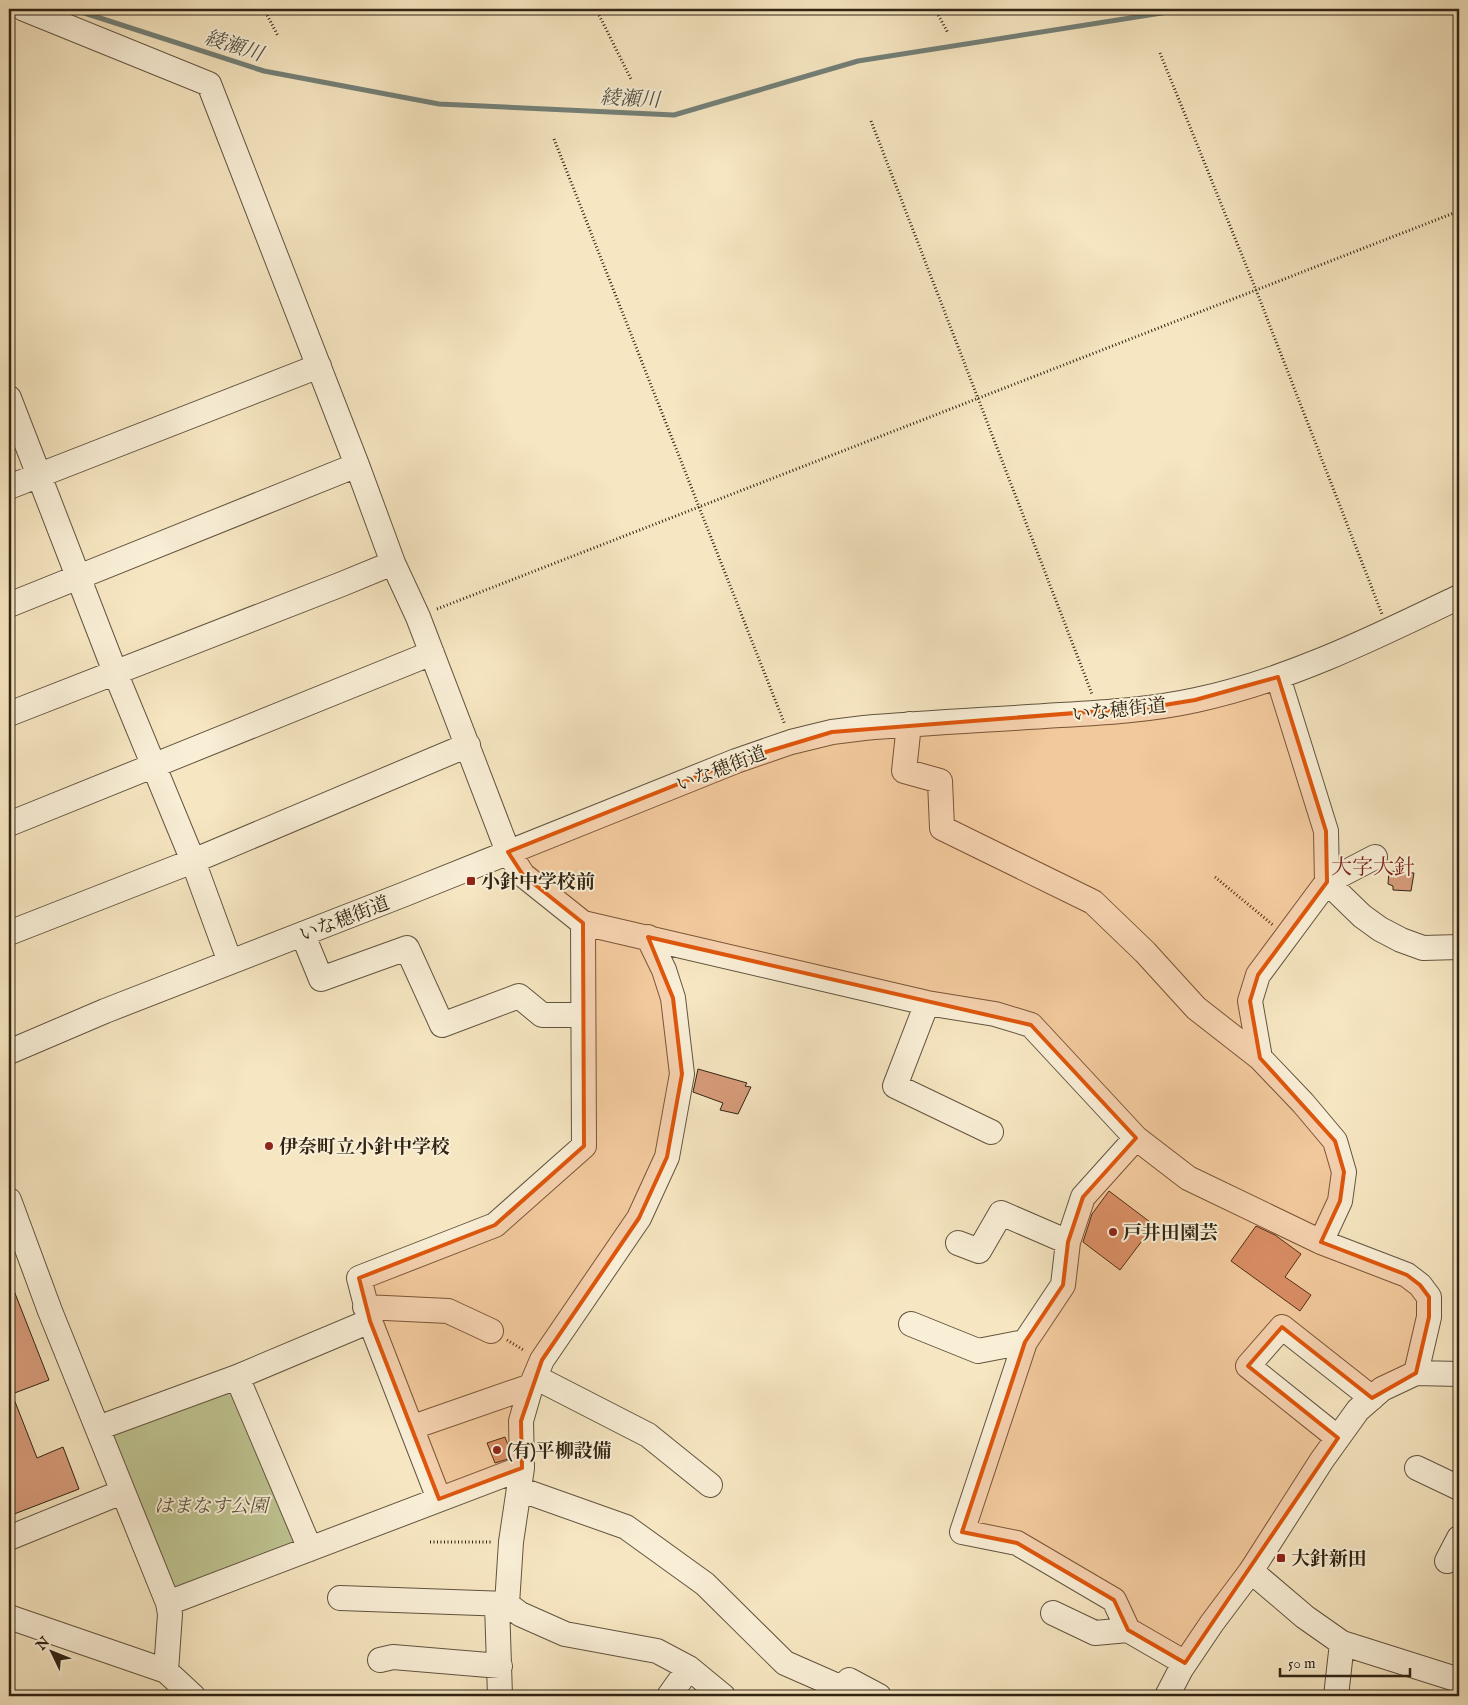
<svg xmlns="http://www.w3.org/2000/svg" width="1468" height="1705" font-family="'IM FELL English','Noto Serif JP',serif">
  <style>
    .green { fill: #bec491; stroke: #787452 }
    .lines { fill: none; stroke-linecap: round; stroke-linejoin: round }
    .stream { stroke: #738078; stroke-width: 5 }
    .building { fill: #d79c7b; stroke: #312414 }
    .minor-casing { stroke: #62543f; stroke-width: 26 }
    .path { stroke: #312414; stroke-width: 3; stroke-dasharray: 1 2.5; stroke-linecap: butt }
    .minor { stroke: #f9efd7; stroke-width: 24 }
    .marked { fill: #df560c; fill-opacity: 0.2; stroke: #df560c; stroke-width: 4; stroke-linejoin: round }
    .poi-dot { fill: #8f2418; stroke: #f9efd7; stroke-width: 2 }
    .labels { text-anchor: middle; stroke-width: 4; stroke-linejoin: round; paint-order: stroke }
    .street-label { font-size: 19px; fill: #312414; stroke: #f9efd7 }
    .poi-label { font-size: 19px; font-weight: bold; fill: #312414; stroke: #f9efd7; text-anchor: start }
    .park-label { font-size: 19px; font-style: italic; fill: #5b543a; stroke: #f9efd7 }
    .water-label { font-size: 20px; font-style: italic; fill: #525246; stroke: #f9efd7 }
    .quarter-label { font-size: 21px; fill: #7a1f14; stroke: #f9efd7 }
  </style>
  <rect width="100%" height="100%" fill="#f6e6c1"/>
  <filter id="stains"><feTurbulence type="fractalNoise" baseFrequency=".004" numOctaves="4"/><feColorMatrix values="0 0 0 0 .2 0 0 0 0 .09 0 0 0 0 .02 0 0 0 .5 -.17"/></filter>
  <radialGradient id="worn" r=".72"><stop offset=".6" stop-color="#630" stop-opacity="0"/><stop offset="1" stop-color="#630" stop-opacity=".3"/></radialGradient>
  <path class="green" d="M229 1385 297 1535 294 1545 177 1591 169 1585 109 1435Z"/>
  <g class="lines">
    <path class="stream" d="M72 9 264 71 439 104 674 115 858 61 1187 9"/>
  </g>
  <path class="building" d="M1389 871 1414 873 1411 891 1393 890V886L1388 884Z
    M698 1069 747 1083 745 1086 751 1087 738 1114 720 1110 723 1103 693 1092Z
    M1109 1191 1154 1225 1120 1270 1083 1242 1092 1214Z
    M1256 1226 1275 1235 1301 1254 1285 1277 1311 1295 1300 1311 1231 1261Z
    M9 1278 49 1380 12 1394 37 1458 63 1447 79 1489 9 1516Z
    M505 1437 508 1445V1459L495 1463 487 1443Z"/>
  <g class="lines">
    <defs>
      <path id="minor" d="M24 9 209 84 357 465 393 563 418 617 508 852 523 875 583 923 927 1003 995 1014 1031 1025 1136 1138 1188 1178 1321 1242 1407 1275 1420 1285 1429 1297V1317L1416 1373
        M9 398 115 672 193 861 230 962
        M9 487 319 366
        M9 605 357 465
        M1278 677 1326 831 1327 882 1362 916 1380 929 1401 940 1423 948 1459 947
        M9 714 342 584 393 563
        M909 724 904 771 940 781 942 828 1093 902 1145 952 1196 1008 1260 1058
        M9 824 432 653
        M9 933 193 861 468 745
        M303 935 321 979 407 948 442 1025 519 996 542 1015H583
        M927 1003 895 1086 991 1132
        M9 1052 105 1011 405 894 736 761 791 742 832 732 864 728C924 723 985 720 1045 716 1095 713 1146 711 1196 700 1289 680 1374 638 1459 597
        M1136 1138 1083 1197 1068 1242 1063 1285 1025 1342 962 1532 1017 1543 1114 1600 1128 1630 1185 1663
        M9 1200 50 1311 168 1603 170 1614 166 1671
        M1321 1242 1340 1201 1344 1172 1335 1141 1303 1103 1260 1058 1250 1001 1258 975 1327 882 1375 857
        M958 1243 979 1251 1001 1213 1068 1242
        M365 1307 448 1311 491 1331
        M911 1324 978 1351 1025 1342
        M237 1377 310 1549
        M535 1377 648 1435 710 1485
        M413 1427 531 1386
        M98 1428 237 1377 370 1321
        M1338 1438 1248 1366 1282 1327 1372 1398
        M1417 1468 1459 1488
        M519 1489 626 1527 705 1584 785 1663 842 1688
        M439 1499 370 1321 359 1278 495 1225 584 1146 583 923
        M9 1538 122 1492
        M1447 1561 1459 1538
        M1251 1571 1305 1617 1342 1643 1336 1696
        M340 1598 507 1604 520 1614 565 1634 657 1651 689 1668 723 1696
        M168 1603 522 1468
        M497 1604 500 1696
        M507 1604 511 1542 522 1468 521 1421 531 1386 542 1360 639 1218 667 1157 682 1074 673 998 664 970 648 937
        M1053 1613 1095 1633 1128 1630
        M9 1617 166 1671 193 1696
        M1342 1643 1459 1680
        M380 1660 393 1657 500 1666
        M669 1696 689 1668
        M837 1696 842 1688 849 1680 879 1696
        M1167 1696 1181 1669 1212 1623 1251 1571 1322 1460 1358 1410 1382 1389 1416 1373 1459 1374"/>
    </defs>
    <use href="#minor" class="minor-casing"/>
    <path class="path" d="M264 9 278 36
      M596 9 631 79
      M935 9 948 33
      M1160 53 1256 290 1382 614
      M871 121 1092 694
      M554 139 785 725
      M437 609 1459 211
      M1215 877 1273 925
      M507 1340 525 1351
      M430 1542H491"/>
    <use href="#minor" class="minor"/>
  </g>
  <path class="marked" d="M1278 677 1326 831 1327 882 1258 975 1250 1001 1260 1058 1335 1141 1344 1172 1340 1201 1321 1242 1407 1275 1420 1285 1429 1297V1317L1416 1373 1372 1398 1282 1327 1248 1366 1338 1438 1185 1663 1128 1630 1114 1600 1017 1543 962 1532 1025 1342 1063 1285 1068 1242 1083 1197 1136 1138 1031 1025 648 937 673 998 682 1074 667 1157 639 1218 542 1360 521 1421 522 1468 439 1499 370 1321 359 1278 495 1225 584 1146 583 923 523 875 508 852 736 761 832 732 1152 707 1195 700Z"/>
  <g class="poi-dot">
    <rect x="466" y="876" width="10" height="10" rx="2.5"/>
    <circle cx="269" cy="1146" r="5"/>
    <circle cx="1113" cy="1232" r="5"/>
    <circle cx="497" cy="1450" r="5"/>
    <rect x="1276" y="1553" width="10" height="10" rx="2.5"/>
  </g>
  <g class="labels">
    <g class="street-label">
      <text transform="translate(1119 709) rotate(-6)" y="7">いな穂街道</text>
      <text transform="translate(721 768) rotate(-21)" y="7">いな穂街道</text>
      <text transform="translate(344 918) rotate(-21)" y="7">いな穂街道</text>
    </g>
    <g class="poi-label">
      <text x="481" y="888">小針中学校前</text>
      <text x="279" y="1153">伊奈町立小針中学校</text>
      <text x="1123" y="1239">戸井田園芸</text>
      <text x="507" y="1457">(有)平柳設備</text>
      <text x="1291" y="1565">大針新田</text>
    </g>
    <g class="park-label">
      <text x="211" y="1512">はまなす公園</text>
    </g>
    <g class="water-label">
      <text transform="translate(234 45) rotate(18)" y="7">綾瀬川</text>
      <text transform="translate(630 98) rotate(3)" y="7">綾瀬川</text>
    </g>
    <g class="quarter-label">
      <text x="1373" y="874">大字大針</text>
    </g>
  </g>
  <rect width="1468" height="1705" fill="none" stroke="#f6e6c1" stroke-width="30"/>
  <rect x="10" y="10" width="1448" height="1685" fill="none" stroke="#312414" stroke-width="2.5"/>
  <rect x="15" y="15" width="1438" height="1675" fill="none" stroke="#312414"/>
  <g transform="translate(52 1652) rotate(313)" stroke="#f9efd7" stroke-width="4" paint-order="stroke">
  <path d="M0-4L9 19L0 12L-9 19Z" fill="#312414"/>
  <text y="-8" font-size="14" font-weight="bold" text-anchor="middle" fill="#312414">N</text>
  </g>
  <path d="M1280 1668v8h130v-8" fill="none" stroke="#312414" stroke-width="2.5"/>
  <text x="1288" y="1668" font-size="15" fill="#312414" stroke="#f9efd7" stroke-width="4" paint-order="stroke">50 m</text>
  <rect width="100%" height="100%" filter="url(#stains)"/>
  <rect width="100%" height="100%" fill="url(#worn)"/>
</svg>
